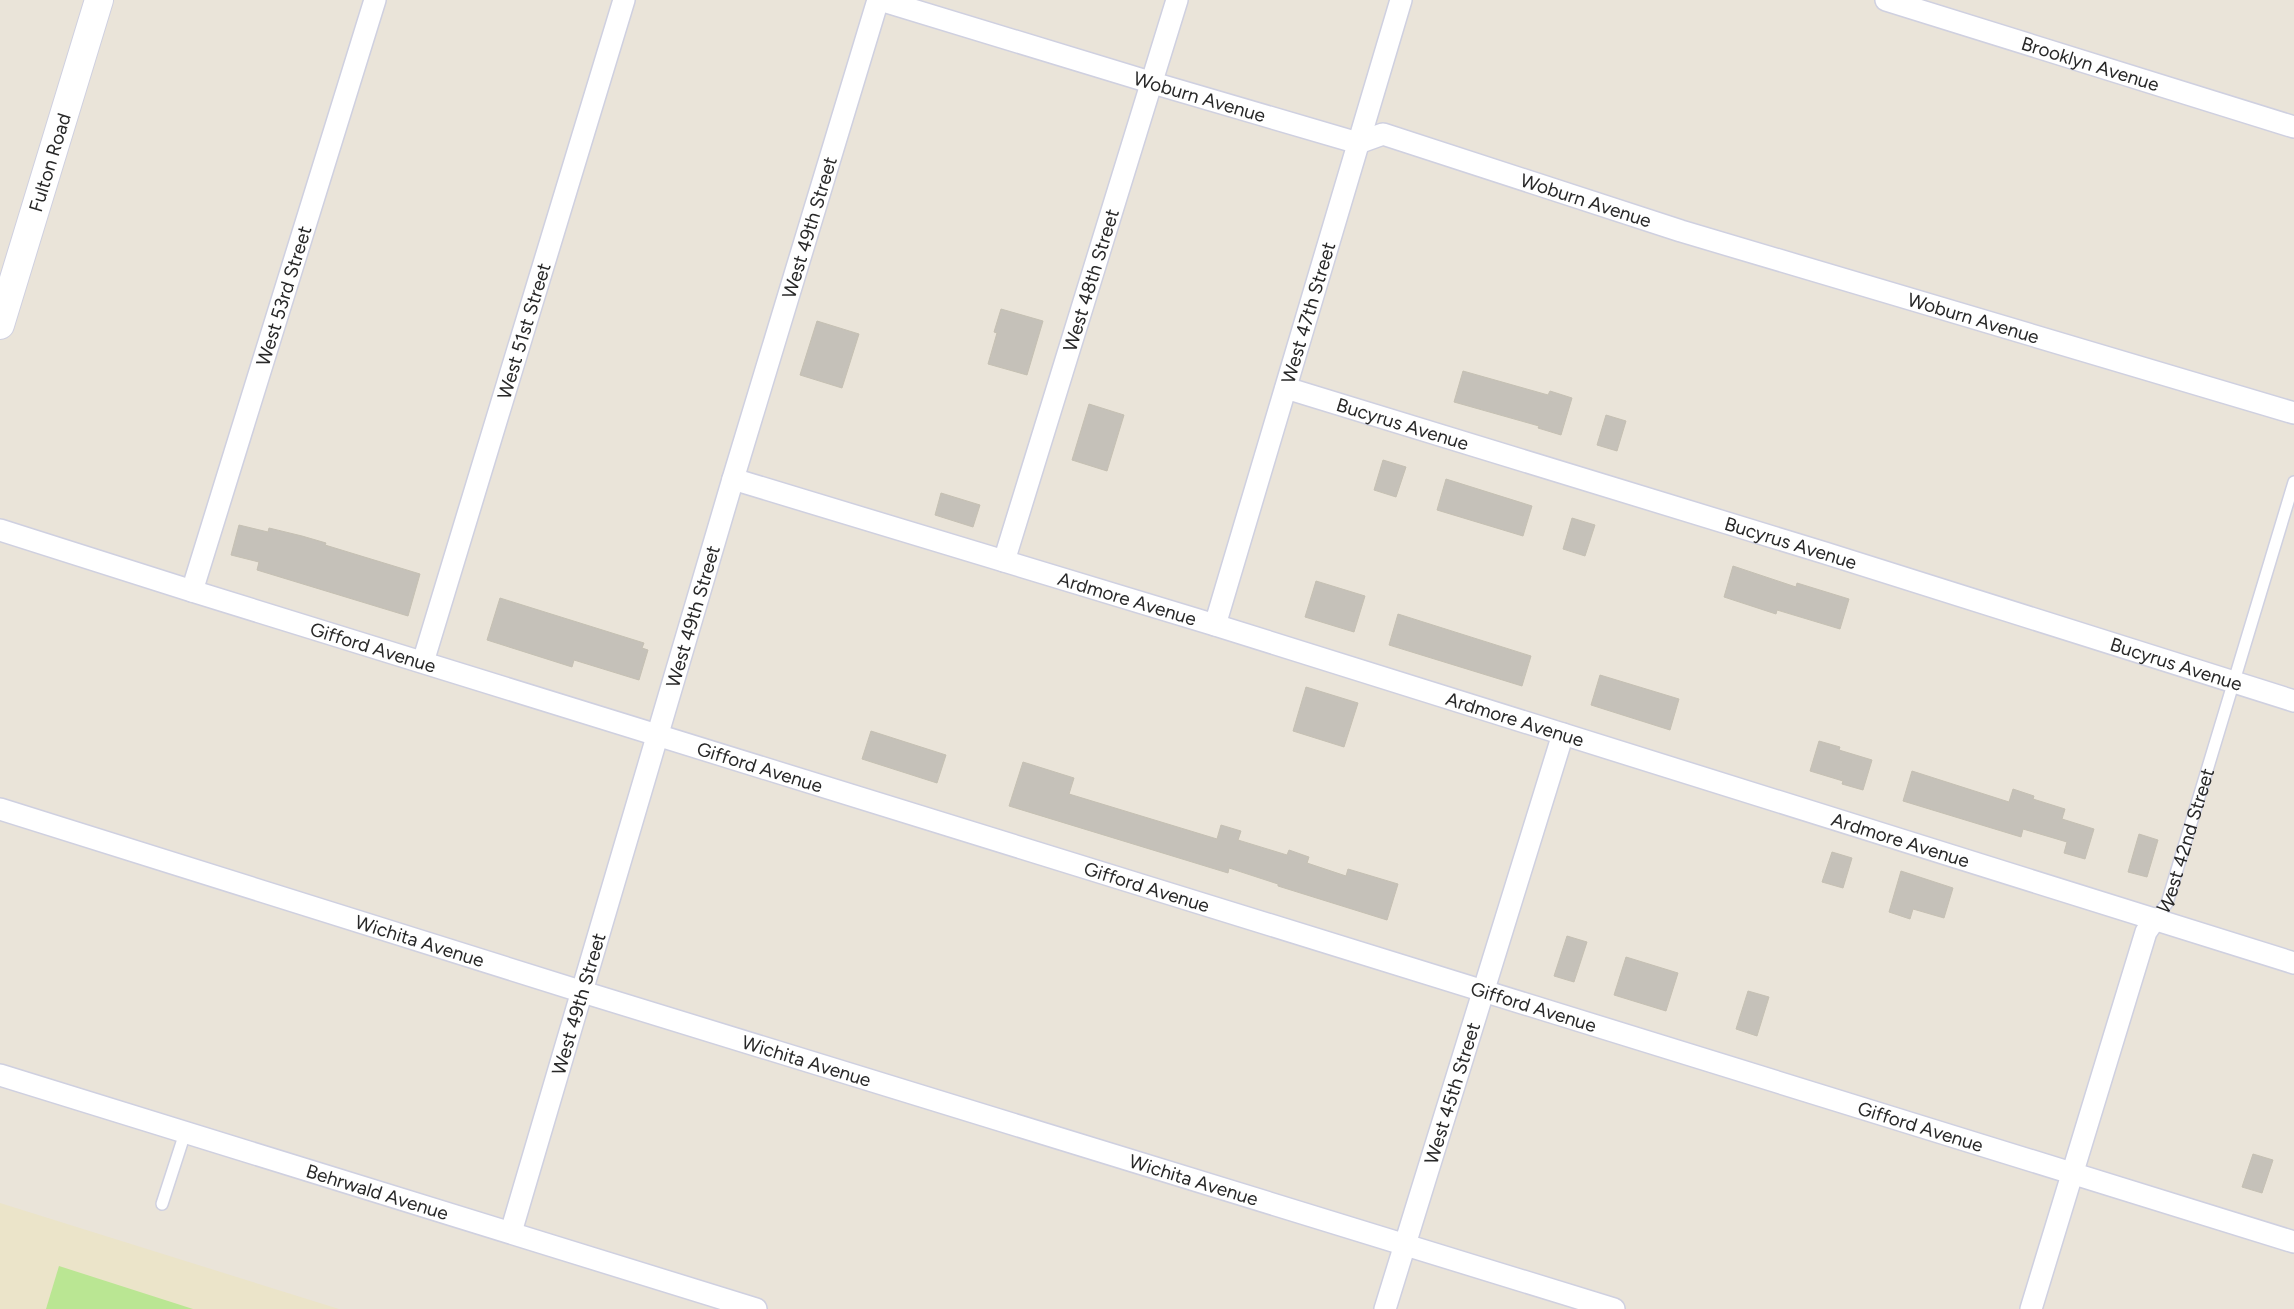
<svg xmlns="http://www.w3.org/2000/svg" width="2294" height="1309" font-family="Figtree,sans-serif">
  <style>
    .education { fill: #ebe4c9 }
    .pitch { fill: #bae693 }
    .building { fill: #c5c1b9; stroke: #c5c0b3 }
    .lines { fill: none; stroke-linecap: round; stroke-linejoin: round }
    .service-casing { stroke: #cfd0e0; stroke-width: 14 }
    .minor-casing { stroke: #cfd0e0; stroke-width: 24 }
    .secondary-casing { stroke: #cfd0e0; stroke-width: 30 }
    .service { stroke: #fff; stroke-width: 11 }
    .minor { stroke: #fff; stroke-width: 21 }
    .secondary { stroke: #fff; stroke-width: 28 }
    .labels { text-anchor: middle; stroke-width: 4.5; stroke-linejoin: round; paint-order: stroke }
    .street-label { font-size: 19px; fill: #282828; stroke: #fff }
  </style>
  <rect width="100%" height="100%" fill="#eae4d9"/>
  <path class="education" d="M0 1203 339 1309H0Z"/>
  <path class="pitch" d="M59 1266 193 1309H46Z"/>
  <path class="building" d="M1001 309 1043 321 1027 375 988 364 997 333 994 332Z
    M817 321 859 334 842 388 800 375Z
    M1463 371 1548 395 1550 391 1572 398 1561 435 1538 428 1539 426 1454 402Z
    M1089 404 1124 415 1107 471 1072 460Z
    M1606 415 1626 421 1617 451 1597 445Z
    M1383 460 1406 467 1396 497 1374 490Z
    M1446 479 1532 506 1523 536 1437 510Z
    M941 493 980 505 973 527 935 515Z
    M1572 518 1595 525 1585 556 1563 549Z
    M239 525 268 532 269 528 302 536 326 543 325 545 420 574 408 616 257 570 259 562 231 555Z
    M1733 566 1796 587 1797 583 1849 599 1840 629 1777 610 1776 614 1724 597Z
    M1316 581 1365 596 1354 632 1305 617Z
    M500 598 644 643 642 648 648 650 639 680 574 660 572 667 487 640Z
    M1398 614 1531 656 1522 686 1389 645Z
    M1600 675 1679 699 1670 730 1591 705Z
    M1306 687 1358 703 1344 747 1293 731Z
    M871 731 946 755 937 783 862 759Z
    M1819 741 1840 747 1839 750 1872 760 1863 790 1842 784 1843 781 1810 771Z
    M1023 762 1074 778 1069 794 1217 839 1221 825 1241 831 1238 840 1287 855 1289 850 1309 857 1307 863 1346 876 1348 869 1398 884 1387 920 1278 886V884L1229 868 1228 873 1009 806Z
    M1912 771 2009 802 2013 789 2034 796 2033 799 2065 809 2062 819 2094 829 2085 859 2064 853 2067 842 2023 829 2021 837 1903 801Z
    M2139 834 2158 840 2147 877 2128 872Z
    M1832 852 1852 858 1843 888 1822 882Z
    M1901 871 1953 888 1944 918 1913 909 1910 919 1889 912Z
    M1567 936 1587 942 1574 982 1554 976Z
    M1626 957 1678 973 1666 1011 1614 995Z
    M1748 991 1769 997 1757 1036 1736 1029Z
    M2253 1154 2273 1160 2262 1193 2242 1187Z"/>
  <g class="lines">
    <defs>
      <g id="service">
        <path id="s1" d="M2155 919 2167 903 2294 482"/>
        <path d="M162 1204 185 1133"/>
      </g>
      <g id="minor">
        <path id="s2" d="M880 0 1153 83 1358 143 1383 134 1681 231 2294 413"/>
        <path id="s3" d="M1886 0 2294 127"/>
        <path id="s4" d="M1286 388 1825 553 2294 701"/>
        <path id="s5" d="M733 479 1215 625 2294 963"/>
        <path id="s6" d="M0 530 192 591 2294 1242"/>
        <path id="s7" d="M1004 561 1177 0"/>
        <path id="s8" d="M192 591 375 0"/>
        <path id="s9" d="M1215 625 1401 0"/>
        <path id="s10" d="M423 662 624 0"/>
        <path id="s11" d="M0 809 583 992 1614 1309"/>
        <path id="s12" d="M0 1075 756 1309"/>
        <path id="s13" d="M511 1232 733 479 878 0"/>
        <path id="s14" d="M1385 1309 1563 734"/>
        <path d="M2031 1309 2146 932 2155 919"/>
      </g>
      <g id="secondary">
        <path id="s15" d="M0 325 99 0"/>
      </g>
    </defs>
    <use href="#service" class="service-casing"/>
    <use href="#minor" class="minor-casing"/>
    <use href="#secondary" class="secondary-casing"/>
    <use href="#service" class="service"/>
    <use href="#minor" class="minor"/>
    <use href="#secondary" class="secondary"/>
  </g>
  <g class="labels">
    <g class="street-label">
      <text dy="7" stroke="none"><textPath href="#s3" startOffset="214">Brooklyn Avenue</textPath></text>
      <text dy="7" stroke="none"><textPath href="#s2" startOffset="334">Woburn Avenue</textPath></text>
      <text dy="7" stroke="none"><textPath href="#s15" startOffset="170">Fulton Road</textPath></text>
      <text dy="7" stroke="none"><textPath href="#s2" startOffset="739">Woburn Avenue</textPath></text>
      <text dy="7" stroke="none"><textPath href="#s13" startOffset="1048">West 49th Street</textPath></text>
      <text dy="7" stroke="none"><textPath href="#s7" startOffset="294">West 48th Street</textPath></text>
      <text dy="7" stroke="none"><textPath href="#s8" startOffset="309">West 53rd Street</textPath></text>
      <text dy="7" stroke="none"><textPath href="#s9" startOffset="326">West 47th Street</textPath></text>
      <text dy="7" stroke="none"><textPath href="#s2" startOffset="1144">Woburn Avenue</textPath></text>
      <text dy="7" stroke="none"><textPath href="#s10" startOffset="346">West 51st Street</textPath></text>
      <text dy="7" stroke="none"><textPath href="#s4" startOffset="122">Bucyrus Avenue</textPath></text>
      <text dy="7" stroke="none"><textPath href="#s4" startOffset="528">Bucyrus Avenue</textPath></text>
      <text dy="7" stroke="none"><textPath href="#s5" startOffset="412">Ardmore Avenue</textPath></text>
      <text dy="7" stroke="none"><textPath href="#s13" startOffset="642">West 49th Street</textPath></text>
      <text dy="7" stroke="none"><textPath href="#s6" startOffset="391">Gifford Avenue</textPath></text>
      <text dy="7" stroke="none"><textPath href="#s4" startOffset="932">Bucyrus Avenue</textPath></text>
      <text dy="7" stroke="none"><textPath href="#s5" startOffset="818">Ardmore Avenue</textPath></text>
      <text dy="7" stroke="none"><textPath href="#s6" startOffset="796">Gifford Avenue</textPath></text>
      <text dy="7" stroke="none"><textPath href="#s1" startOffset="85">West 42nd Street</textPath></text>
      <text dy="7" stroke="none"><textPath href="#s5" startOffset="1222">Ardmore Avenue</textPath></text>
      <text dy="7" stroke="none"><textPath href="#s6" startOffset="1201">Gifford Avenue</textPath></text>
      <text dy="7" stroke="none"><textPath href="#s11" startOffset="440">Wichita Avenue</textPath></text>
      <text dy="7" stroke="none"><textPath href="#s13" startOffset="238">West 49th Street</textPath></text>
      <text dy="7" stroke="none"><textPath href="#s6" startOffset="1606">Gifford Avenue</textPath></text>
      <text dy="7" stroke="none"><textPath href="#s11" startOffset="845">Wichita Avenue</textPath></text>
      <text dy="7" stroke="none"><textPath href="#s14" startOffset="226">West 45th Street</textPath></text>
      <text dy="7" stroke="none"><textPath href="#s6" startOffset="2011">Gifford Avenue</textPath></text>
      <text dy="7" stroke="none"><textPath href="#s11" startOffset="1250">Wichita Avenue</textPath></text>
      <text dy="7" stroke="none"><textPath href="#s12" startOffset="395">Behrwald Avenue</textPath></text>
    </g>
  </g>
</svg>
